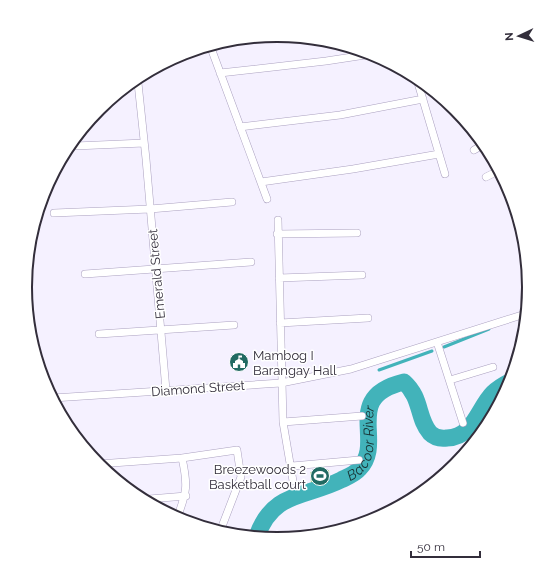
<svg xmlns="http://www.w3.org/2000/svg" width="555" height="575" font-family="Raleway,sans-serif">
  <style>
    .green { fill: #bcd790 }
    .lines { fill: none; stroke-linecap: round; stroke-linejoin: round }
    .stream { stroke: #42b3ba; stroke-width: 3 }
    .river { stroke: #42b3ba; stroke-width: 17 }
    .street-casing { stroke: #aba1c0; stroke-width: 8 }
    .street { stroke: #fff; stroke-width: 7 }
    .labels { text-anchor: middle; stroke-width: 3; stroke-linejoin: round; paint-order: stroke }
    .street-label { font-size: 13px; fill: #332e3b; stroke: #fff }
    .poi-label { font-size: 13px; fill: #332e3b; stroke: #fff; text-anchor: start }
    .water-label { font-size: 14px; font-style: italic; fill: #173031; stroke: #fff }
    .rim { fill: none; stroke: #332e3b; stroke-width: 2 }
  </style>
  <rect width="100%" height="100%" fill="#f5f1ff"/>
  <path class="green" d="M329 470 330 481 311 483 310 472Z"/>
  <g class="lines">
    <path class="stream" d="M444 347 489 329
      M379 370 432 351"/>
    <path class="river" id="s1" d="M257 536C273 491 305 498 341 480 347 477 355 474 359 469 386 442 341 397 404 382 422 398 417 418 430 433 435 438 440 439 447 438 474 437 478 408 493 393 498 388 505 384 511 381"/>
    <defs>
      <path id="street" d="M211 48 267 199
        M220 73 326 61 372 54
        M138 83 146 159 166 390
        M418 83 445 174
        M240 127 340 115 423 99
        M75 146 144 143
        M474 150 481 146
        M486 177 498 171
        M261 182 353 169 439 154
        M54 213 150 209 232 202
        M278 220 283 422 293 481
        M277 234 357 233
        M85 274 251 262
        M279 278 362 275
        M280 323 368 318
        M99 334 234 325
        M437 342 463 423
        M450 380 493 367
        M53 398 281 383 351 369 525 314
        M283 422 362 416
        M98 464 182 458 237 450 241 477 221 529
        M292 466 359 460
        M149 499 186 496
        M177 518C187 492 188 485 182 458"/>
    </defs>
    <use href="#street" class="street-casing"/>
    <use href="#street" class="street"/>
  </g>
  <defs>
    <symbol id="civic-disc" viewBox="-11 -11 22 22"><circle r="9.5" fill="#216a62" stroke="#fff"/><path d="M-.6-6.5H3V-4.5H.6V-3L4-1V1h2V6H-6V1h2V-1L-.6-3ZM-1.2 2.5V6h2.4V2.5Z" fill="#fff"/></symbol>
    <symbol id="stadium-disc" viewBox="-11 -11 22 22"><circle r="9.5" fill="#216a62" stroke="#fff"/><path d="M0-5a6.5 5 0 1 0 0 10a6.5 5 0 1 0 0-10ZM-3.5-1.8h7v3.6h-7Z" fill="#fff"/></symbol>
  </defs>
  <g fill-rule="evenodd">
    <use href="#civic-disc" x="228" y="351" width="22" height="22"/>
    <use href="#stadium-disc" x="309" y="465" width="22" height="22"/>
  </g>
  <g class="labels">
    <g class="street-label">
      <text transform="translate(156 274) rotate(-95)" y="5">Emerald Street</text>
      <text transform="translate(198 388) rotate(-4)" y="5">Diamond Street</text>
    </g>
    <g class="poi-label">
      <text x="253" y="360">Mambog I<tspan x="253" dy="15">Barangay Hall</tspan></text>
      <text x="306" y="474" text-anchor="end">Breezewoods 2<tspan x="306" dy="15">Basketball court</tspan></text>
    </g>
    <g class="water-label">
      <text dy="5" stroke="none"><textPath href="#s1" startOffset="153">Bacoor River</textPath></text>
    </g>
  </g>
  <path d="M0 0H555V575H0ZM32 287a245 245 0 1 1 490 0a245 245 0 1 1-490 0Z" fill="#fff" fill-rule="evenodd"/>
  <path class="rim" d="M32 287a245 245 0 1 1 490 0a245 245 0 1 1-490 0Z"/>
  <g transform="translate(519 36) rotate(266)" stroke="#ffffff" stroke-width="3" paint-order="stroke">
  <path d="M0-3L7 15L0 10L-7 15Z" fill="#332e3b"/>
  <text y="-6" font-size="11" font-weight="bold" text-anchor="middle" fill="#332e3b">N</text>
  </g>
  <path d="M411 551v6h69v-6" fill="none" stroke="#332e3b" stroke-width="2"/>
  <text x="417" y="551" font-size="12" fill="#332e3b" stroke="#ffffff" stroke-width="3" paint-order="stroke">50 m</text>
</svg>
